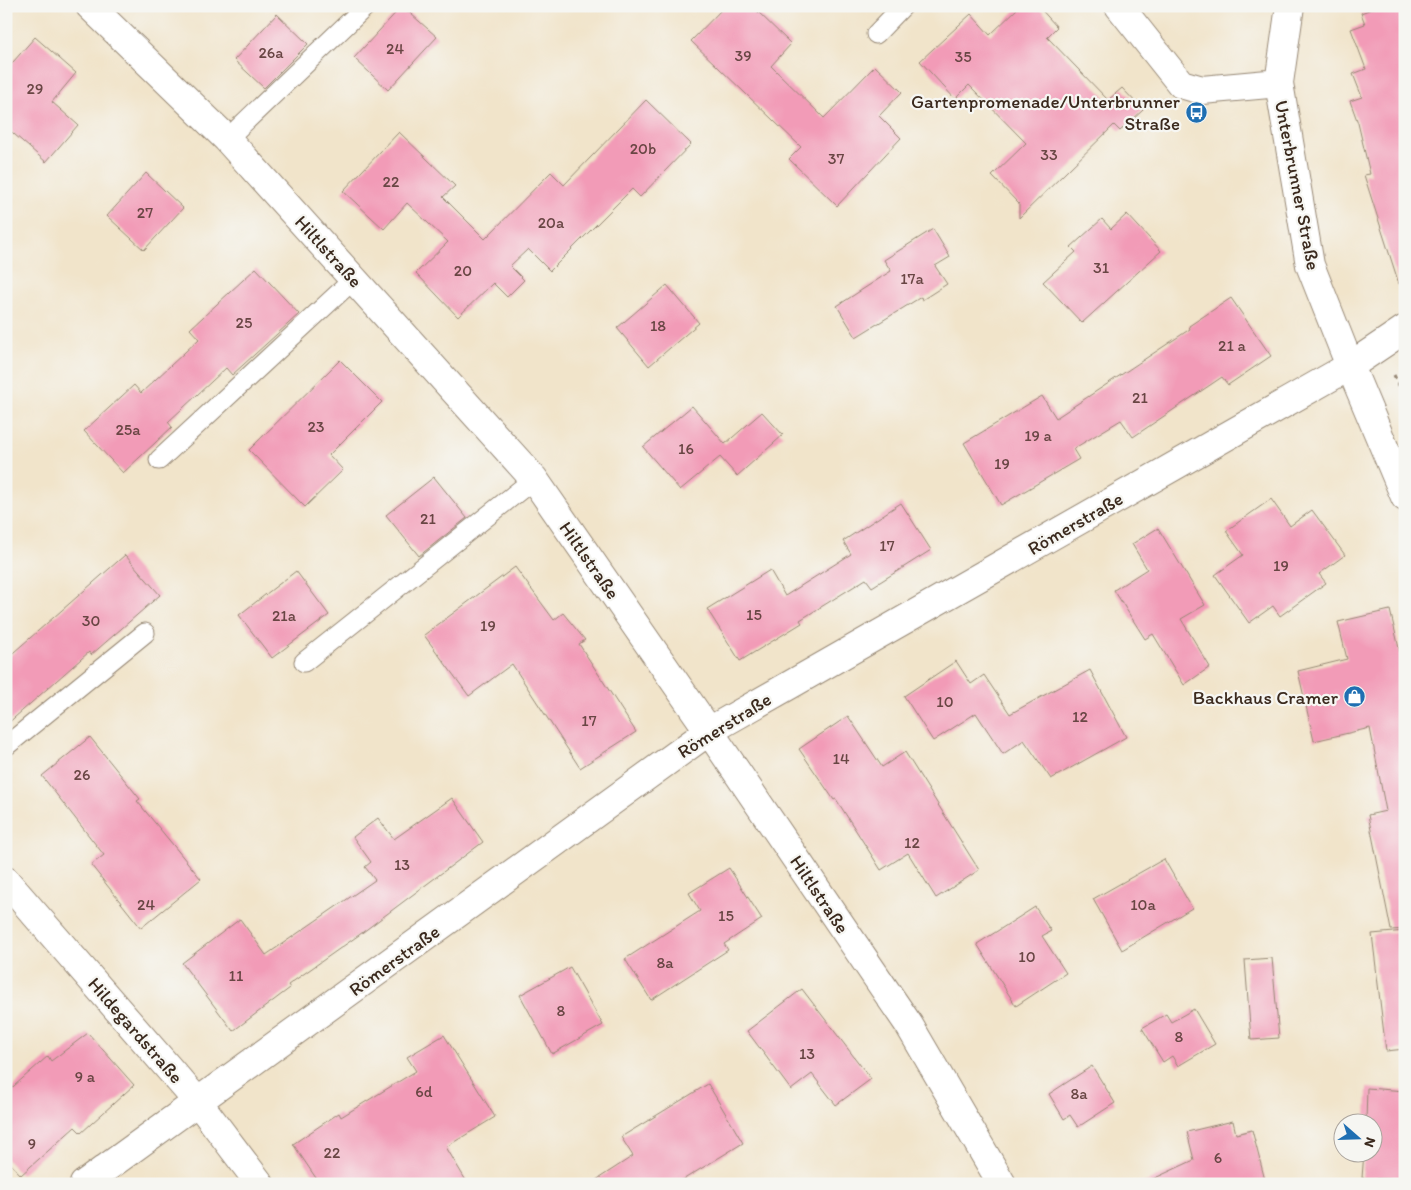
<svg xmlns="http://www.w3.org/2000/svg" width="1411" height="1190" font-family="Itim,sans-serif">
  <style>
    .building { fill: #f29bb7 }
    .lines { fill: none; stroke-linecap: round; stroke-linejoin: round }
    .service-casing { stroke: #968774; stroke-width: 21 }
    .minor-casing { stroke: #968774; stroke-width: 30 }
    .tertiary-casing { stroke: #968774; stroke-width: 30 }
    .path { stroke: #968774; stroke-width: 3; stroke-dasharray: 4 4; stroke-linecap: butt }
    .service { stroke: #fff; stroke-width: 19 }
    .minor { stroke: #fff; stroke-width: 28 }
    .tertiary { stroke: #fff; stroke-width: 28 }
    .labels { text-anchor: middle; stroke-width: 4.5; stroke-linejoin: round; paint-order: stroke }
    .number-label { font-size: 16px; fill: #694644 }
    .poi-label { font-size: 19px; fill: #3b2a1e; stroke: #f6f6f2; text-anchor: end }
    .street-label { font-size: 19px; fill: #3b2a1e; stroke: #f6f6f2 }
  </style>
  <rect width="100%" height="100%" fill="#f6f6f2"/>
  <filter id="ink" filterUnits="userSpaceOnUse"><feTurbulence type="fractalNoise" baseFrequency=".02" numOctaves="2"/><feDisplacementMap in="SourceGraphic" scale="10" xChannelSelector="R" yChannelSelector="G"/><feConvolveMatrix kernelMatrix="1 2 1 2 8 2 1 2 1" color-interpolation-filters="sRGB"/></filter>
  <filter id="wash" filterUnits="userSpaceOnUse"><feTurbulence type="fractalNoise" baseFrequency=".0096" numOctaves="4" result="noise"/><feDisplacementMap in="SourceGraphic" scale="20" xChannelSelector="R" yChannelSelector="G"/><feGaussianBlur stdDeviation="1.12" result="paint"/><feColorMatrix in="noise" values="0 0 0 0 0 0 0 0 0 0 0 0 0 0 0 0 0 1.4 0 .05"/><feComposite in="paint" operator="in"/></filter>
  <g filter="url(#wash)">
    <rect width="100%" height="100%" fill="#f1e4ca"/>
    <g id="blocks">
      <path class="building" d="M402 6 437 37 388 90 354 58Z
        M725 6H752L791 44 771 66 824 118 875 66 902 92 879 116 901 138 837 206 789 159 801 147 691 41Z
        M1020 6H1038L1057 27 1047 37 1108 100 1122 88 1143 110 1120 131 1114 125 1019 218V204L992 176 1026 143 969 85 955 99 920 61 971 14 990 35Z
        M1379 6H1405V283L1399 284 1364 175 1370 174 1358 123 1350 101 1362 97 1353 74 1366 69 1351 29 1365 24 1361 13Z
        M277 14 308 44 264 88 234 60Z
        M35 37 76 73 52 102 78 125 46 162 6 127V70Z
        M646 100 691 144 640 197 632 189 550 271 528 249 510 266 524 280 507 297 493 283 458 317 416 273 448 242 407 203 384 229 343 191 399 132 455 186 443 197 485 239 551 172 564 185Z
        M146 173 183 208 144 250 107 216Z
        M1127 214 1161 251 1082 323 1043 282 1076 252 1071 247 1102 219 1111 229Z
        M933 229 950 257 935 266 947 284 922 300 921 297 856 337 837 306 891 271 884 260Z
        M256 268 299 314 232 375 226 368 168 422 172 427 123 473 84 431 134 385 141 393 199 339 190 329Z
        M667 285 699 323 649 366 617 328Z
        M1231 298 1271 356 1228 385 1222 377 1133 437 1121 420 1073 449 1079 459 1001 505 964 443 1042 396 1056 418 1190 329 1189 326Z
        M340 360 382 402 329 455 343 470 305 507 249 450Z
        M692 406 725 444 762 412 783 435 737 476 720 457 680 490 643 447Z
        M434 477 467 518 419 556 386 515Z
        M1271 499 1290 526 1312 510 1345 555 1319 574 1326 583 1280 616 1273 606 1249 623 1215 575 1243 555 1226 531Z
        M901 503 931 550 872 587 866 579 800 620 802 623 740 661 707 609 770 570 785 596 851 554 843 541Z
        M1158 528 1205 605 1181 619 1210 667 1184 685 1153 634 1145 639 1114 590 1147 569 1132 544Z
        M125 555 160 595 91 655 89 652 6 725V659Z
        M515 567 554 620 563 613 585 640 579 644 636 732 580 768 512 664 469 696 424 635Z
        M296 571 329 615 272 658 239 615Z
        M1390 610 1405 674V929L1391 930 1368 815 1386 811 1370 728 1314 741 1298 671 1347 659 1338 622Z
        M956 661 971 684 984 675 1010 714 1090 670 1126 737 1051 779 1024 740 1003 754 976 713 933 741 904 696Z
        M848 716 882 767 905 752 979 870 936 898 908 853 881 870 836 799 834 800 799 749Z
        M90 737 140 799 137 801 201 879 141 928 91 865 104 855 42 776Z
        M452 798 483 842 359 935 288 985 290 988 233 1031 182 963 240 919 266 955 375 880 365 867 371 862 353 837 378 818 394 839Z
        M1164 859 1192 908 1122 950 1093 899Z
        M729 868 762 919 724 944 728 950 651 1000 625 959 700 911 689 893Z
        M1035 907 1051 931 1042 936 1066 973 1016 1006 977 944Z
        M1405 931V1049L1386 1051 1372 934Z
        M1272 958 1279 1038 1251 1040 1245 960Z
        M570 967 603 1025 552 1054 520 995Z
        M802 989 871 1079 836 1105 812 1074 791 1090 747 1031Z
        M1194 1009 1215 1044 1178 1066 1172 1056 1163 1062 1142 1028 1166 1014 1171 1022Z
        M88 1033 134 1085 81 1133 75 1127 21 1175 6 1159V1093L48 1056 51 1061Z
        M444 1035 495 1117 446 1147 468 1184H320L293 1144 339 1113 341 1117 416 1071 407 1057Z
        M1092 1066 1115 1103 1078 1127 1070 1115 1064 1119 1049 1094Z
        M708 1084 743 1143 676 1184H590L633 1156 621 1137Z
        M1367 1088 1405 1091V1180L1362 1178 1364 1152H1374V1122H1366Z
        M1233 1121 1236 1134 1252 1130 1266 1184H1142L1194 1160 1187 1132Z"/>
    </g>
  </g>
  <g filter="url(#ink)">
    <use href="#blocks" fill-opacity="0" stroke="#968774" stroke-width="1"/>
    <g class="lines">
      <defs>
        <path id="service" d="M876 34 903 6
          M227 139 366 6
          M159 460 354 279
          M304 662 534 479
          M6 746 145 633"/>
        <path id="minor" d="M90 6 227 139 534 479 709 731 909 1025 1002 1184
          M1119 6 1181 84 1202 90 1279 83
          M6 881 198 1102 260 1184
          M84 1184 709 731 1350 366 1310 265 1279 83 1290 6"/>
        <path id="tertiary" d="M1405 329 1350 366 1405 497"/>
      </defs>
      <use href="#service" class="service-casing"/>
      <use href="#minor" class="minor-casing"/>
      <use href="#tertiary" class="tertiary-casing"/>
      <path class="path" d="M1394 375 1405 398"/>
      <use href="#service" class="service"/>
      <use href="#minor" class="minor"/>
      <use href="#tertiary" class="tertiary"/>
    </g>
  </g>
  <defs>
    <symbol id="bus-disc" viewBox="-11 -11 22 22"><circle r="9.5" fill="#1f6fb2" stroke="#f6f6f2"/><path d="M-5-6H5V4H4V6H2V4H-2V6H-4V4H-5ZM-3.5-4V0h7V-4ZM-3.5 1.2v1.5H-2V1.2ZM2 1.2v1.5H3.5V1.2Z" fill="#fff"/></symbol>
    <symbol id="shop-disc" viewBox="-11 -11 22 22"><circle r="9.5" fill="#1f6fb2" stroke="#f6f6f2"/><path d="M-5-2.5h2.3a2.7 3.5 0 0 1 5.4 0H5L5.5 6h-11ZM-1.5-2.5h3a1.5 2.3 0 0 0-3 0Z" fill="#fff"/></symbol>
  </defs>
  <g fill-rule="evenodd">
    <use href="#bus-disc" x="1184" y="100" width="25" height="25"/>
    <use href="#shop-disc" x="1342" y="684" width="25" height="25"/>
  </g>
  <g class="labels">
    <g class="number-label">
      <text x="395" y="54">24</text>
      <text x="271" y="58">26a</text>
      <text x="743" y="61">39</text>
      <text x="963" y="62">35</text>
      <text x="35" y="94">29</text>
      <text x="643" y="154">20b</text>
      <text x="1049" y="160">33</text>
      <text x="836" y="164">37</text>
      <text x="391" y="187">22</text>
      <text x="145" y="218">27</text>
      <text x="551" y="228">20a</text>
      <text x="1101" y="273">31</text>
      <text x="463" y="276">20</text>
      <text x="912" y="284">17a</text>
      <text x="244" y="328">25</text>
      <text x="658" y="331">18</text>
      <text x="1232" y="351">21 a</text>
      <text x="1140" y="403">21</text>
      <text x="316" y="432">23</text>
      <text x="128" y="435">25a</text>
      <text x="1038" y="441">19 a</text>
      <text x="686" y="454">16</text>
      <text x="1002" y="469">19</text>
      <text x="428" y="524">21</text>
      <text x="887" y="551">17</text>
      <text x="1281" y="571">19</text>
      <text x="754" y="620">15</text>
      <text x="284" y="621">21a</text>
      <text x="91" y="626">30</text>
      <text x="488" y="631">19</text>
      <text x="945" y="707">10</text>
      <text x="1080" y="722">12</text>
      <text x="589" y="726">17</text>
      <text x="841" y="764">14</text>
      <text x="82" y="780">26</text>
      <text x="912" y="848">12</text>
      <text x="402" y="870">13</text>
      <text x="146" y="910">24</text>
      <text x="1143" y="910">10a</text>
      <text x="726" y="921">15</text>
      <text x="1027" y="962">10</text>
      <text x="665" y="968">8a</text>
      <text x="236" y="981">11</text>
      <text x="561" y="1016">8</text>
      <text x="1179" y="1042">8</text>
      <text x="807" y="1059">13</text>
      <text x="85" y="1082">9 a</text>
      <text x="424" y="1097">6d</text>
      <text x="1079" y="1099">8a</text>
      <text x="32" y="1149">9</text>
      <text x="332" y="1158">22</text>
      <text x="1218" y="1163">6</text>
    </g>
    <g class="poi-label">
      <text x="1180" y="108">Gartenpromenade/Unterbrunner<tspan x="1180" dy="22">Straße</tspan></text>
      <text x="1338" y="704">Backhaus Cramer</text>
    </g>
    <g class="street-label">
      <text transform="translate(1298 185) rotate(79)" y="7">Unterbrunner Straße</text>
      <text transform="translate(329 251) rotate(48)" y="7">Hiltlstraße</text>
      <text transform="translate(1075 523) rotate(-30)" y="7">Römerstraße</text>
      <text transform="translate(590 560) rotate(55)" y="7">Hiltlstraße</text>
      <text transform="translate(724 725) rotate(-32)" y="7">Römerstraße</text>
      <text transform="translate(820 894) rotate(56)" y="7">Hiltlstraße</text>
      <text transform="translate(394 960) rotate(-36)" y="7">Römerstraße</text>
      <text transform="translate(136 1030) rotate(49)" y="7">Hildegardstraße</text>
    </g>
  </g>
  <rect width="1411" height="1190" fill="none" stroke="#f6f6f2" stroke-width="25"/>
  <g transform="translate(1358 1138) rotate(110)"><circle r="24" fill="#f6f6f2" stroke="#aba49d"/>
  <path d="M0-4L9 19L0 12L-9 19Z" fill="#1f6fb2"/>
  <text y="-8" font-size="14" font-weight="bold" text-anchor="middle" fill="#3b2a1e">N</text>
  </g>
</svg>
